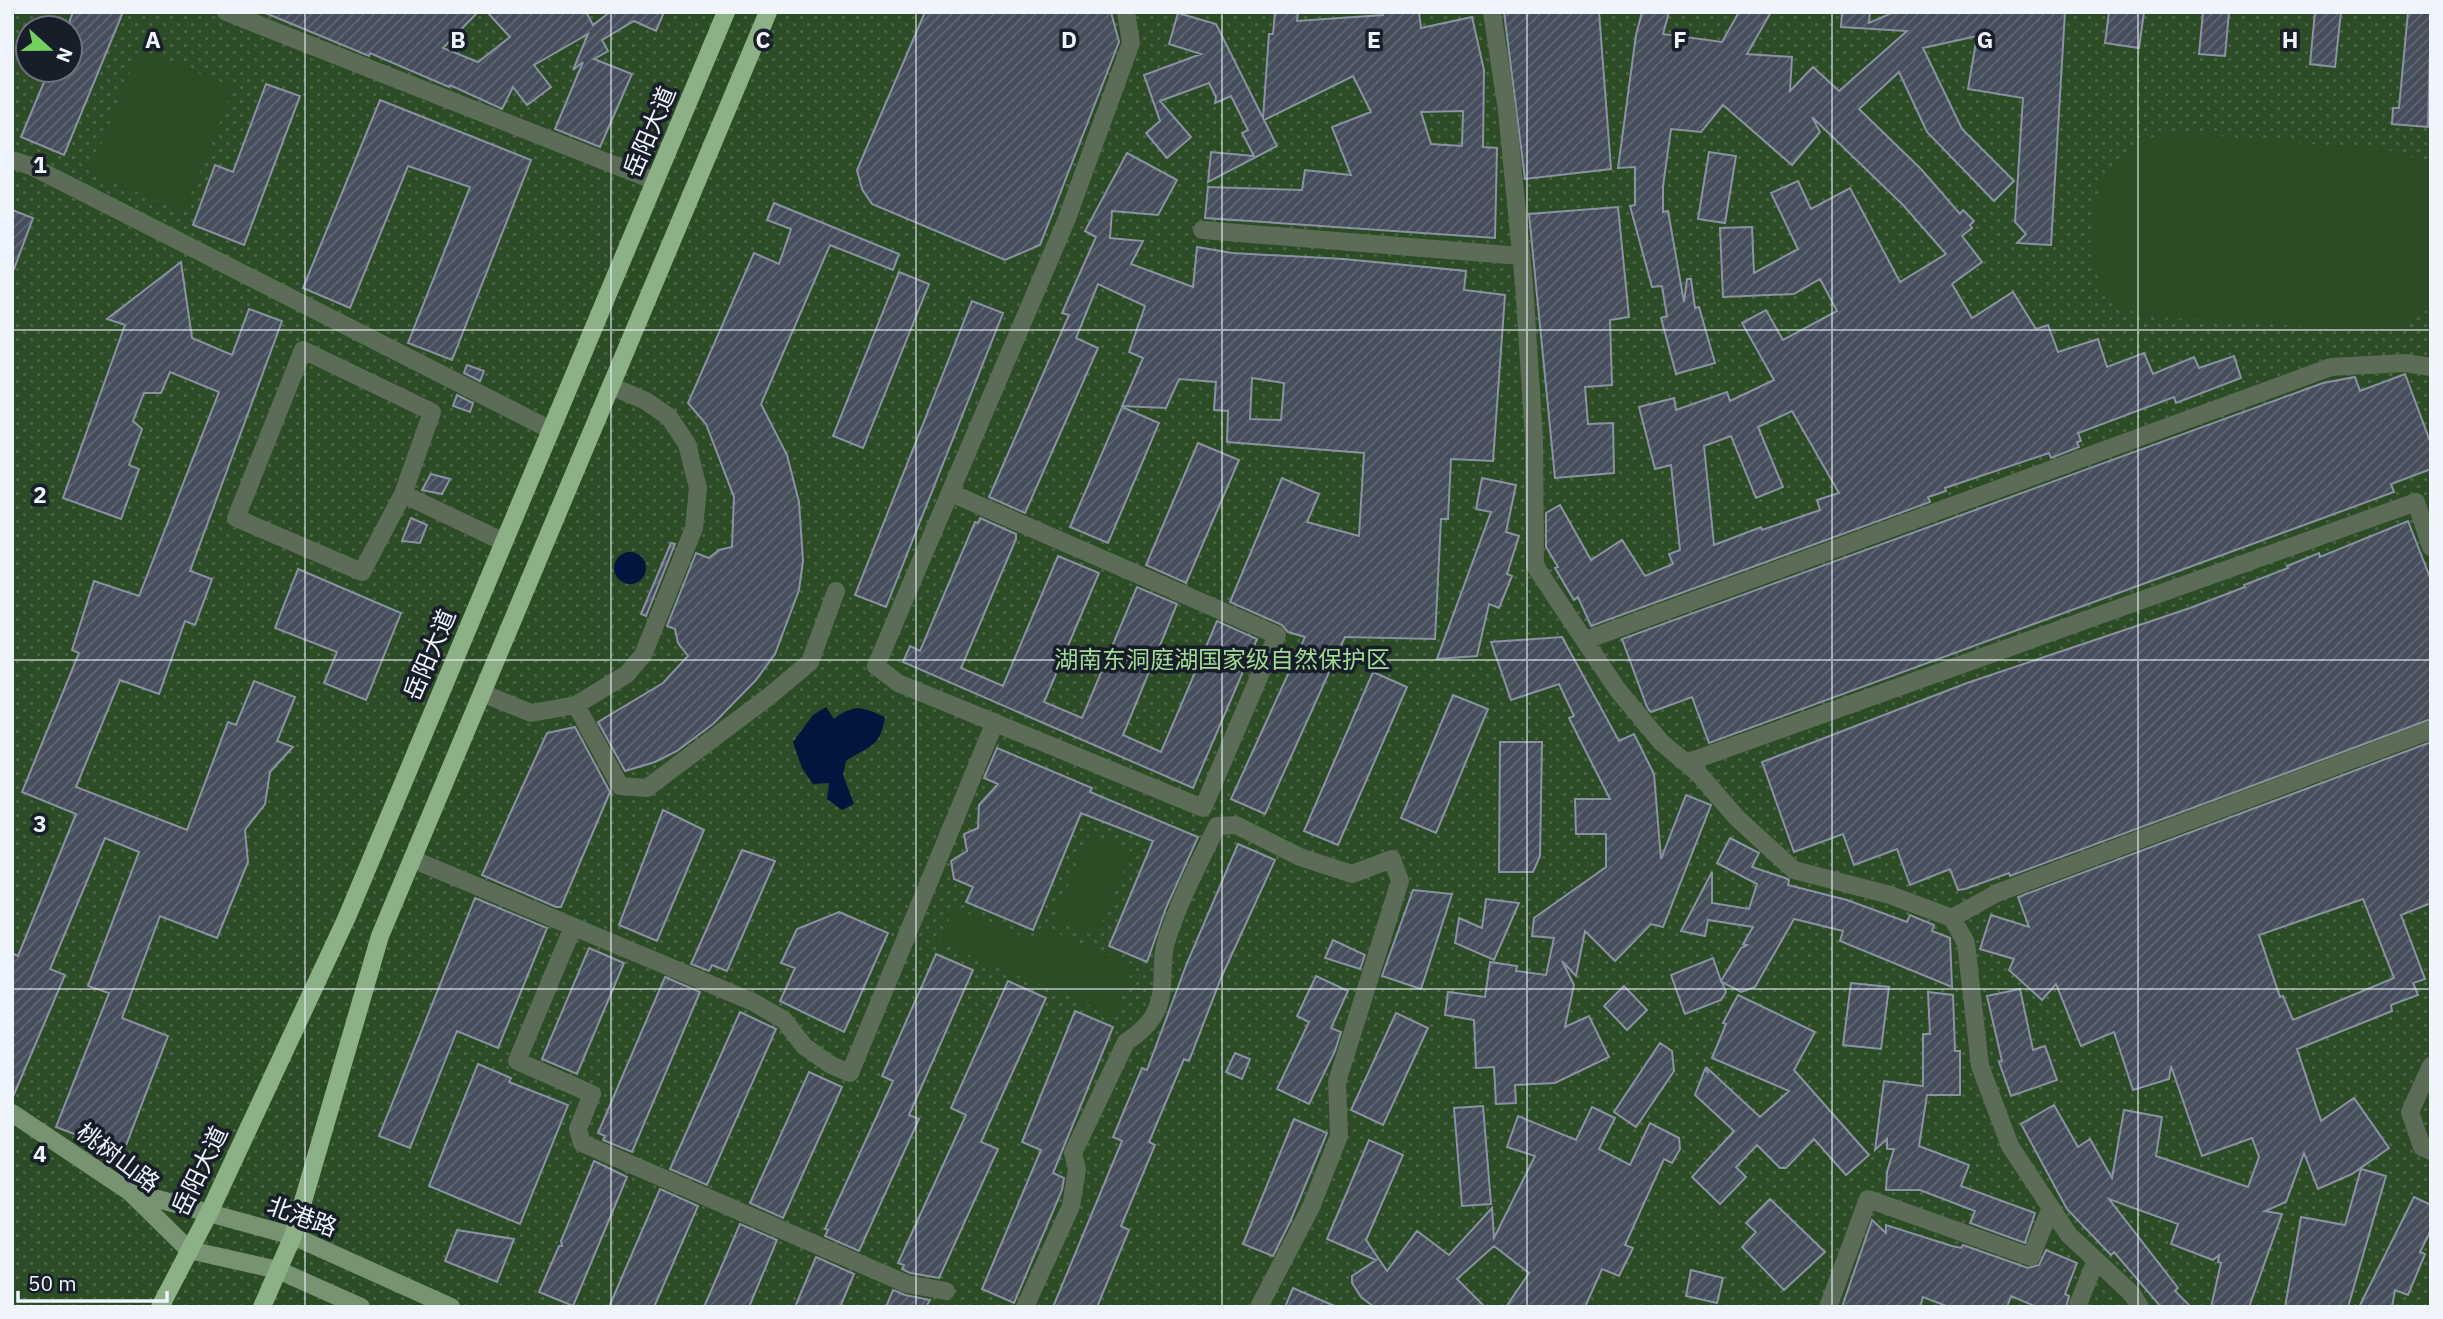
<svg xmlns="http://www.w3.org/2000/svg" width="2443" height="1319" font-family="'IBM Plex Sans','Noto Sans SC',sans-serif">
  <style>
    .green { fill: url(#green-dots); fill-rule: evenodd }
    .pitch { fill: #2c4c26 }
    .water { fill: #02153f }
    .building { fill: url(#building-hatch); stroke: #8a93a3; stroke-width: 2; fill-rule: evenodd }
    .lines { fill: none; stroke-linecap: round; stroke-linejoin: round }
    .street { stroke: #5b6c57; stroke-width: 18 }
    .secondary { stroke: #779372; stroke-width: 18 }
    .primary { stroke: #8db186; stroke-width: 18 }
    .grid { fill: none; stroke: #eff4fd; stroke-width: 2; stroke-opacity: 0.55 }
    .labels { text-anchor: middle; stroke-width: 7; stroke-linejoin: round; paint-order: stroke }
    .street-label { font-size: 24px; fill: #eff4fd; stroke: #171e2a }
    .park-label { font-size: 24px; fill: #a1dd95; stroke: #171e2a }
    .grid-label { font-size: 23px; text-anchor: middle; font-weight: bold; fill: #eff4fd; stroke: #171e2a; stroke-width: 7; stroke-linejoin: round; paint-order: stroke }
  </style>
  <defs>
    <pattern id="green-dots" width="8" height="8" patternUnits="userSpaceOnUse" patternTransform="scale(1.75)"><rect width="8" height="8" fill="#2c4c26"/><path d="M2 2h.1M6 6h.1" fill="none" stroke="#4b6646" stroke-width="1.8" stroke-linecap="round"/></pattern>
    <pattern id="building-hatch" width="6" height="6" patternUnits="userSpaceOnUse" patternTransform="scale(1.75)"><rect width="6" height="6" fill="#464e5c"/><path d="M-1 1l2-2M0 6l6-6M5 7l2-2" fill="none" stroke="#616874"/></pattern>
  </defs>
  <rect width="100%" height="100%" fill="#202734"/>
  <path class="green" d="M12 12H2431V1307H12ZM28 28H70V70H28Z"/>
  <path class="pitch" d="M139 49 234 87 184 211 90 173Z
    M2170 132 2396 151 2414 158 2431 173V304C2417 323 2400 327 2378 331L2143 316C2092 298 2081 243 2098 196 2101 188 2103 178 2108 171 2124 150 2145 138 2170 132Z
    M1090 834 1132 852 1096 937 1054 919Z
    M954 908 1036 942 1042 927 1134 965 1113 1015 940 943Z"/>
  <path class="water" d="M614 568a16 16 0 1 1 32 0a16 16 0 1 1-32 0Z
    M826 707 834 719C855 703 862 707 885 717 880 749 869 745 846 761L843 775 854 804 842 810 827 799 829 783 813 784 802 768 793 742 813 715Z"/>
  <path class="building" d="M73 12H123L64 155 21 137 49 70H70V20Z
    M263 12H478L443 48 478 62 510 37 487 12H586L593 25 610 12H664L656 31 634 21 602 40 608 51 594 59 632 74 600 147 555 129 583 62 573 70 588 34 534 65 551 87 527 105 513 87 502 109 450 85 449 87 370 53 369 56Z
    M925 12H1111L1119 42 1040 245 1005 260 872 204 862 189 857 170Z
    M1275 12H1298L1297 21 1383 15V12H1419L1421 28 1472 17 1484 70 1483 147 1497 148 1495 238 1205 218 1208 187 1302 190 1305 170 1351 175 1332 127 1371 112 1353 76 1264 120 1277 146 1208 182 1211 152 1254 156 1242 133 1248 130 1231 96 1215 103 1216 97 1209 83 1160 101 1191 137 1167 158 1146 133 1160 121 1144 75 1201 54 1169 44 1178 13 1216 24 1263 118 1269 34H1273ZM1463 111 1462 146 1431 144 1421 112Z
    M1504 12H1599L1611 169 1525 179Z
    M1642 12H1669L1663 34 1722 42 1739 12H1771L1747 54 1792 57 1790 91 1813 67 1839 91 1907 31 1841 27 1842 12H1870L1869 23 1894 12H2065L2051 245 2017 243 2026 234 2015 222 2023 98 1968 89 1977 36 1923 48 1962 129 2014 181 1994 201 1927 132 1899 72 1859 109 1921 169 1960 214 1963 210 1974 221 1970 225 1972 228 1962 236 1982 262 1952 284 1972 318 2013 292 2036 329 2048 325 2058 352 2098 339 2107 367 2144 353 2153 374 2194 357 2199 368 2234 356 2241 378 2176 403 2174 397 2078 433 2081 441 2077 442 2079 447 2051 458 2049 453 1945 488 1946 491 1928 497 1930 502 1591 626 1578 597 1574 600 1555 568 1558 567 1546 547V513L1560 505 1591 560 1622 540 1645 576 1673 564 1669 554 1680 550 1671 465 1655 469 1639 407 1674 398 1676 410 1727 392 1730 401 1774 380 1742 323 1766 310 1783 340 1837 311 1820 279 1794 294 1723 297 1720 228 1752 227 1754 273 1798 249 1771 193 1798 181 1811 209 1850 188 1900 282 1946 254 1904 206 1812 117 1820 132 1792 165 1723 105 1701 132 1671 129 1663 186V212L1668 211 1684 302 1687 279H1691L1695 308 1699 307 1715 363 1676 374 1661 318 1667 316 1662 286 1652 287 1630 206 1635 205V167L1618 168 1636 35ZM1792 411 1839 493 1817 500 1820 510 1762 530 1761 527 1714 545 1704 446 1731 436 1756 498 1783 487 1758 427Z
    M2109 12H2144L2139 48 2105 43Z
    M2203 12H2229L2225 56 2199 54Z
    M2315 12H2341L2335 67 2310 64Z
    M2408 12H2431L2428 127 2392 124 2393 108H2399Z
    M266 84 300 96 244 245 193 225 215 165 233 172Z
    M380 100 531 160 452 360 408 343 470 187 408 166 350 308 303 288Z
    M1709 152 1736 156 1725 223 1698 219Z
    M1127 153 1177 180 1158 215 1112 211 1110 238 1143 241 1131 264 1193 287 1197 247 1232 253 1344 259 1466 271 1464 290 1505 295 1493 461 1451 459 1448 519H1441L1435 639 1345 637 1265 814 1231 799 1305 637 1288 632 1282 625 1230 602 1282 478 1319 494 1307 522 1359 536 1364 453 1227 442 1228 411 1214 410 1216 382 1179 379 1166 408 1122 406 1143 358 1129 352 1145 306 1098 284 1076 338 1098 348 1025 513 989 497 1069 315 1062 313 1096 237 1085 231ZM1252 378 1284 383 1281 420 1250 419Z
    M774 203 899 254 893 270 830 245 761 404 787 455 799 502 803 561 799 590 775 654 756 680 713 724 677 751 655 762 625 771 598 722 663 683 688 656 678 643 675 629 667 626 696 553 709 558 719 550 732 547 734 497 706 424 688 403 754 253 779 264 791 229 767 220Z
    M1618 207 1629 317 1610 320 1612 385 1585 387 1588 424 1613 423 1614 473 1555 478 1529 214Z
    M12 210 33 218 14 269 12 268Z
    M181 262 192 338 232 355 249 309 282 321 190 571 212 579 195 625 185 621 159 694 120 680 76 787 187 830 228 722 236 725 254 681 295 697 277 741 293 747 270 772 265 804 245 830 248 862 217 938 160 916 122 1018 168 1036 123 1153 56 1127 109 993 88 986 139 852 105 838 50 969 65 975 12 1099V953L18 956 76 814 22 792 79 653 72 650 94 581 139 596 219 392 170 372 161 393H144L133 421 142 429 129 465 139 469 121 519 63 498 125 325 107 319Z
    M899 272 929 284 863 448 833 436Z
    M972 301 1003 313 886 607 855 595Z
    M467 365 484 371 480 381 464 373Z
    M2405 374 2431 444V469L2391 484 2394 492 1709 743 1692 697 1651 712 1647 707 1622 639 2323 383 2355 377 2360 391Z
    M457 395 473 403 470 412 453 406Z
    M1122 407 1159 423 1108 543 1070 527Z
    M1198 443 1239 460 1186 583 1146 565Z
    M431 474 450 479 442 494 422 490Z
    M1482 478 1516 485 1506 532 1519 536 1507 574 1512 576 1499 608 1489 604 1477 656 1437 659 1491 512 1476 509Z
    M411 518 427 525 420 543 402 541Z
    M980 518 1016 534V539L961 668 1003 686 1058 556 1099 573 1044 702 1082 718 1137 587 1177 604 1123 735 1161 752 1217 621 1257 639 1193 788 903 662 910 646 920 651 975 522 978 523Z
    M2408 521 2431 580V719L2010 876 2009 873 1965 889 1958 890 1950 869 1910 885 1897 849 1854 865 1843 834 1794 852 1762 762 1967 683 2190 608 2245 587 2244 585 2288 568 2287 566 2319 553 2320 557Z
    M671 543 675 544 646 616 641 614Z
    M298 569 401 613 366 700 324 683 337 652 275 628Z
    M1562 637 1619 741 1634 734 1654 774 1661 859 1686 795 1711 805 1663 927 1651 924 1615 961 1585 931 1576 976 1562 961 1574 985 1565 1027 1589 1016 1609 1057 1555 1083 1515 1085 1516 1103 1496 1104 1494 1067 1476 1068 1474 1020 1445 1015 1448 992 1485 997 1490 962 1517 966 1516 971 1546 975 1554 938 1532 936 1534 918 1606 867V834H1576L1575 799H1610L1569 718 1574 716 1559 684 1511 700 1491 642Z
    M1373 672 1407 687 1338 845 1304 831Z
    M1453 695 1488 709 1436 833 1401 818Z
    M575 727 610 792 561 907H556L482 875 547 733Z
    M1500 742H1542L1540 856 1533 872H1499Z
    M2431 742V903L2401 915 2425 979 2413 983 2418 995 2391 1005 2392 1011 2297 1049 2321 1121 2354 1098 2389 1148 2352 1174 2318 1189 2304 1153 2286 1202 2265 1211 2282 1214 2249 1307H2211L2221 1263 2218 1262 2219 1255 2213 1260 2171 1244 2178 1224 2109 1199 2178 1288 2175 1291 2191 1307H2161L2114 1252 2111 1255 2067 1209 2021 1124 2054 1105 2078 1147 2090 1139 2112 1178 2124 1110 2162 1117 2156 1156 2248 1187 2259 1157 2252 1138 2202 1156 2171 1066 2169 1079 2133 1090 2114 1032 2081 1046 2056 984 2042 1000 2009 970 2014 959 1980 949 1991 915 2029 927 2018 897ZM2363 899 2394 978 2293 1020 2283 996 2280 997 2259 935Z
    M997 748 1092 788 1090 792 1198 837 1166 908 1147 962 1109 946 1153 841 1081 813 1033 930 966 902 973 887 954 879 951 861 967 851 964 834 978 828 979 805 998 784 984 778Z
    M663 810 704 830 657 941 619 925Z
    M1730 838 1759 853 1752 867 1785 878 1789 880 1788 885 1847 900 1907 922 1910 915 1934 925 1932 931 1950 938 1952 987 1840 941 1843 931 1794 919 1755 987 1741 992 1722 982 1726 992 1721 1000 1685 1014 1671 975 1713 958 1721 981 1741 948 1747 945 1743 944 1753 927 1708 920 1705 936 1681 931 1712 872V903L1749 909 1757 884 1717 863Z
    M1238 844 1275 860 1221 978 1189 1061 1184 1059 1149 1142 1155 1145 1121 1226 1129 1230 1097 1307H1053L1122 1141 1113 1137 1142 1068 1147 1070 1187 963Z
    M742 850 775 861 727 971 712 965 709 971 691 964Z
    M1413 890 1452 894 1421 989 1382 976Z
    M475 898 547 928 498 1048 457 1031 410 1148 379 1136Z
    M1486 899 1519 903 1494 960 1455 943 1459 918 1482 928Z
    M839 912 888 933 844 1032 780 1001 795 968 781 963 797 929Z
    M1333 940 1365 955 1360 969 1325 958Z
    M589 948 624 963 577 1074 542 1059Z
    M936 954 973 970 909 1115 919 1119 859 1251 825 1236 828 1230 825 1229 893 1081 882 1076Z
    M1316 976 1348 991 1331 1028 1341 1032 1335 1051 1309 1104 1277 1089 1309 1022 1297 1016Z
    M665 977 700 992 632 1152 603 1140 605 1136 598 1133Z
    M1008 981 1046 998 981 1142 998 1149 939 1278 910 1273 902 1269 904 1265 898 1263 966 1115 951 1108Z
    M1851 983 1889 987 1881 1049 1843 1045Z
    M1624 986 1647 1010 1627 1030 1604 1006Z
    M2020 989 2033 1050 2045 1046 2057 1080 2011 1096 1999 1062 2002 1061 1987 996Z
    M1928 992 1953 995 1955 1051H1960V1095H1927L1919 1146 1969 1165 1961 1186 2035 1213 2025 1243 1970 1223 1975 1211 1920 1190H1886L1887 1172 1894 1149H1887V1139L1875 1150 1884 1081 1923 1086V1034H1930Z
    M1738 995 1815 1032 1794 1070 1869 1155 1846 1175 1814 1139 1786 1168H1780L1757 1145 1736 1167 1746 1177 1720 1204 1692 1177 1734 1131 1695 1095 1705 1069 1708 1073 1706 1067 1760 1117 1789 1091 1712 1058 1726 1024 1723 1023Z
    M1075 1011 1113 1027 1053 1173 1064 1178 1062 1190 1014 1303 982 1289 1041 1150 1022 1142Z
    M740 1012 776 1029 707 1185 670 1169Z
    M1396 1013 1428 1028 1383 1125 1351 1110Z
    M1660 1043 1672 1051 1674 1071 1636 1127 1614 1112Z
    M1235 1053 1250 1059 1242 1079 1226 1072Z
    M478 1064 511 1078 509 1082 568 1105 520 1224 429 1186Z
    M809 1072 842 1087 783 1218 750 1203Z
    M1483 1106 1491 1204 1462 1206 1454 1108Z
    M1592 1107 1615 1118 1599 1149 1630 1165 1650 1123 1679 1138 1680 1149 1672 1163 1664 1159 1625 1245 1633 1248 1619 1276 1602 1269 1585 1307H1506L1529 1273 1494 1246 1457 1279 1485 1307H1374L1361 1297 1352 1283V1276L1376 1260 1327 1239 1369 1140 1403 1155 1366 1240 1387 1271 1417 1231 1449 1255 1492 1208 1494 1238 1535 1156 1507 1147 1518 1116 1576 1140Z
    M1294 1119 1327 1133 1290 1222 1273 1256 1243 1244Z
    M594 1161 627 1177 573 1306 539 1292 559 1246H562L561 1241Z
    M2361 1169 2386 1176 2348 1307H2285L2301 1217 2345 1225Z
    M660 1189 698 1206 654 1307H609Z
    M2414 1197 2431 1205V1230L2420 1252 2425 1254 2408 1295 2395 1290 2392 1307H2359Z
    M1770 1199 1825 1252 1784 1290 1742 1247 1756 1232 1746 1223Z
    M1872 1220 1886 1233V1225L1952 1246 1961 1248 1963 1245 2028 1268 2039 1265 2046 1250 2077 1263 2065 1294 2069 1296 2066 1307H2037L2011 1296 2007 1307H1949L1923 1297 1920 1307H1842Z
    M740 1224 777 1240 749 1307H704Z
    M457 1230 514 1239 497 1282 445 1261Z
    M816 1257 854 1274 840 1307H795Z
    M1691 1270 1723 1278 1717 1303 1686 1296Z
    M1293 1288 1337 1307H1285Z
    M893 1290 905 1295 930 1300 926 1307H886Z"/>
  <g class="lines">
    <path class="street" d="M226 12 655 181
      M1492 12 1507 111 1524 284 1534 438 1535 566 1617 689 1661 742 1698 773 1737 818 1794 870 1890 895 1952 918 1966 943 1980 1066 2010 1146 2069 1235 2132 1294 2140 1307
      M12 160 31 166 551 430
      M1202 230 1521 256
      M951 493 1277 635 1203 808 898 683 876 666 1066 221 1131 43 1126 12
      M403 494 432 412 303 350 236 518 362 572 403 494 504 542
      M1586 640 2331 367 2405 363 2431 367
      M482 693 531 713 576 705 620 786 647 788 767 698 810 662 836 591
      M576 705 627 674 643 655 694 528 698 488 687 444 669 417 646 401 611 386
      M1686 763 2416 502 2431 547
      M412 859 753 1002 784 1020 804 1046 831 1065 850 1073 995 722
      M1952 918 1997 893 2431 730
      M573 927 517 1061 592 1094 578 1129 582 1143 907 1284 946 1291
      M2431 1066 2410 1112 2422 1147 2431 1151
      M1025 1307 1071 1206 1077 1169 1073 1153 1126 1042C1137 1035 1150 1024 1156 1011 1167 988 1159 966 1166 942 1178 903 1199 863 1217 826L1236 825 1300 857 1352 874 1392 859 1400 881 1337 1082 1339 1136 1311 1207 1259 1307
      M1828 1307 1868 1199 2031 1257 2051 1207
      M2077 1307 2096 1260"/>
    <path class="secondary" d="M12 1113 130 1192 189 1250 278 1270 361 1307
      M132 1192 293 1236 451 1307"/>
    <path class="primary" d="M160 1307 209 1213 347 917 726 12
      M262 1307 293 1236 380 936 768 12"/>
  </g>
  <path class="grid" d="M305 12V1307M611 12V1307M916 12V1307M1222 12V1307M1527 12V1307M1832 12V1307M2138 12V1307M12 330H2431M12 660H2431M12 989H2431"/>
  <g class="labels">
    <g class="street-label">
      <text transform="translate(650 132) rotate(-67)" y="8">岳阳大道</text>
      <text transform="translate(430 655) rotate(-67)" y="8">岳阳大道</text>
      <text transform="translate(118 1158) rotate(37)" y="8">桃树山路</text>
      <text transform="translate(200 1171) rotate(-64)" y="8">岳阳大道</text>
      <text transform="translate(302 1217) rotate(20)" y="8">北港路</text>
    </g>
    <g class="park-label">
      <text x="1222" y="668">湖南东洞庭湖国家级自然保护区</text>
    </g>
  </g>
  <g class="grid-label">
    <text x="153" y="48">A</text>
    <text x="458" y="48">B</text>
    <text x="763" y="48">C</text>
    <text x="1069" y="48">D</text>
    <text x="1374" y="48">E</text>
    <text x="1680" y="48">F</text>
    <text x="1985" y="48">G</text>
    <text x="2290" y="48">H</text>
    <text x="40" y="173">1</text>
    <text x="40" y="503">2</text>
    <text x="40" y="832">3</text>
    <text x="40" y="1162">4</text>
  </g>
  <rect width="2443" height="1319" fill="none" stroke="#eff4fd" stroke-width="28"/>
  <g transform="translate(49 49) rotate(111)"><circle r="33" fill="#171e2a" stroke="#6d747e" stroke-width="2"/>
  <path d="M0-5L12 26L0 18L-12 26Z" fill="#72d25d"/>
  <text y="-10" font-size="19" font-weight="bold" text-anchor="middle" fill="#eff4fd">N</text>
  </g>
  <path d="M18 1291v10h149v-10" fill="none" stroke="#eff4fd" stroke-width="3.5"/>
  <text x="28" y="1291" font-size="21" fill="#eff4fd" stroke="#171e2a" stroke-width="5" paint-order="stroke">50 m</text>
</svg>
